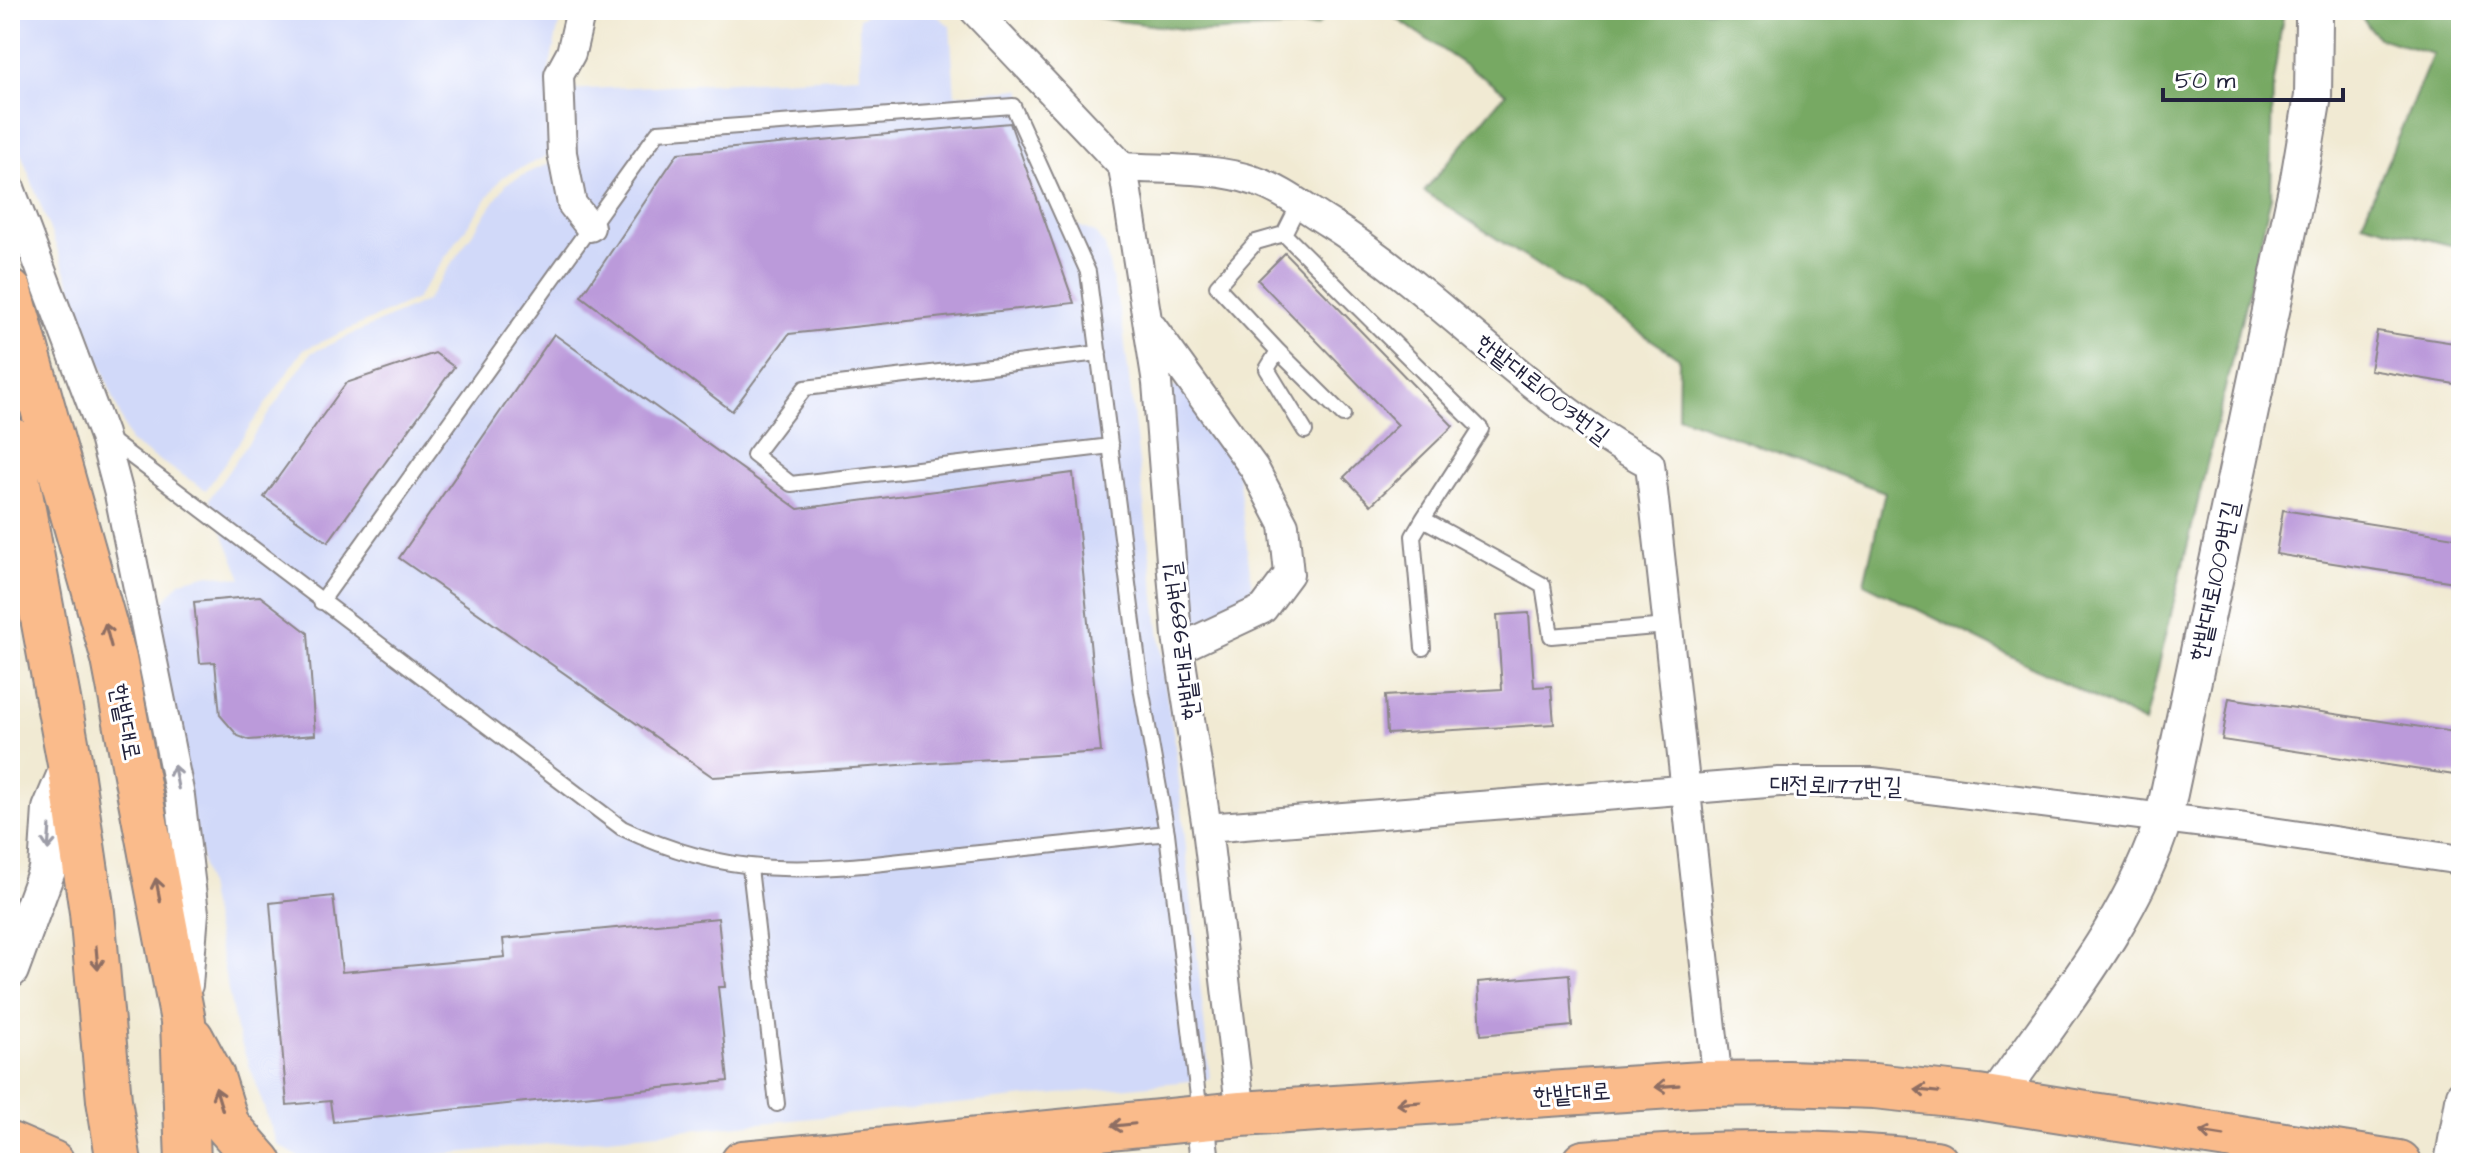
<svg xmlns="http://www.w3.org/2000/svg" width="2471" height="1173" font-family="'Architects Daughter','Poor Story',sans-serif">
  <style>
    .built { fill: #d1d9f9 }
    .forest { fill: #77a964; stroke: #4c6650; stroke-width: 2 }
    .building { fill: #bb9ada }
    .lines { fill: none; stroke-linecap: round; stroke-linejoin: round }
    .service-casing { stroke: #8a8687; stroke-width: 18 }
    .minor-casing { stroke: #8a8687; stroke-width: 32 }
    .tertiary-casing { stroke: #8a8687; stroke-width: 40 }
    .primary-casing { stroke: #8a8687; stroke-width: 48 }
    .trunk-casing { stroke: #8a8687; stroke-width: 48 }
    .service { stroke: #fff; stroke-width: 14 }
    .minor { stroke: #fff; stroke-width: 28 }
    .tertiary { stroke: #fff; stroke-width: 36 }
    .primary { stroke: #fabb8b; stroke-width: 44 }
    .trunk { stroke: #fabb8b; stroke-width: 44 }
    .oneway { stroke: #8e6e63 }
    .oneway2 { stroke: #9c9ca7 }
    .labels { text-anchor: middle; stroke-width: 6; stroke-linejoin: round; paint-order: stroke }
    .street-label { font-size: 24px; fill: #22223b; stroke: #fff }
  </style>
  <rect width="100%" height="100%" fill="#fff"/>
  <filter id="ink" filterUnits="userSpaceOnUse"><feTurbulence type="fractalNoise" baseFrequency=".0125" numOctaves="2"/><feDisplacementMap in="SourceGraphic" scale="16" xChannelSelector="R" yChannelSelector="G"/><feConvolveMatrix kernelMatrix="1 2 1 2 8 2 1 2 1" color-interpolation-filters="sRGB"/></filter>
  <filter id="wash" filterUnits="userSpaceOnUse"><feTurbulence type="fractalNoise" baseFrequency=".006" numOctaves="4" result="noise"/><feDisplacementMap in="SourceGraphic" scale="32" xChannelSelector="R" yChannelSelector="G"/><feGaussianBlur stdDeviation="1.8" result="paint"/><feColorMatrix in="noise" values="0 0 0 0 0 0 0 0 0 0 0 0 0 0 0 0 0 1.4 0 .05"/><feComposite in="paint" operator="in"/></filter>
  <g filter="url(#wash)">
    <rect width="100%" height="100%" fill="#f1ead3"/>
    <path class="built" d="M10 10H535L560 19 548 74 551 154 502 177 416 299 303 350 206 490 130 442 10 124Z
      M877 10H930L950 26 955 95 1020 89 1072 223 1095 233 1105 246 1123 328 1167 698 1175 742 1210 1079 352 1163H309L277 1144 236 1029 157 639 162 603 181 581 210 574 242 579 209 499 311 353 426 301 507 183 573 152 568 90 860 76 859 18Z
      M1180 386 1237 465 1254 605 1189 637 1162 389Z"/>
    <path class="forest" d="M1065 10H1331L1317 26 1206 32 1111 20Z
      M1384 10H2284L2273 82 2271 196 2145 723 1864 583 1885 492 1678 416 1679 358 1424 191 1506 93Z
      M2355 10H2461V248L2362 222 2433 54 2378 38Z"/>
    <g id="blocks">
      <path class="building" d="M1010 123 1074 303 789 334 732 411 581 296 678 153Z
        M1285 253 1453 426 1371 505 1344 477 1398 425 1258 280Z
        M2377 331 2461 344V385L2370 370Z
        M554 334 798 509 1073 473 1101 752 713 777 399 558Z
        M435 353 454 367 328 542 264 497 346 383Z
        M2283 510 2461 538V583L2276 554Z
        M260 596 308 633 315 735 249 740 238 736 220 715 215 662 200 663 194 602Z
        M1529 613 1534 687 1551 686 1554 724 1387 734 1385 696 1502 689 1497 615Z
        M2229 698 2461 733V776L2222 740Z
        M333 896 342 972 505 957 503 939 718 918 725 987H718L728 1081 333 1122 330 1101 287 1105 270 903Z
        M1569 974 1572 1026 1481 1035 1478 982Z"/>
    </g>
  </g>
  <g filter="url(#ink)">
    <use href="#blocks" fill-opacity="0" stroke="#8a8687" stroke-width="2"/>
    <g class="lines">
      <defs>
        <path id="service" d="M1284 234 1299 204
          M1278 351 1343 415
          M1099 353 805 388 754 455 791 484 1111 446
          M1305 431 1267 369 1278 351 1217 286 1256 242 1284 234 1481 429 1423 519 1543 585 1551 636 1667 626
          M106 437 622 828C741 885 824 869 949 856 1022 849 1094 841 1167 833L1200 1114
          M321 602 658 132 1013 106 1088 272 1142 693 1167 833
          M1423 648 1413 536 1423 519
          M750 868 777 1104"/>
        <path id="minor" d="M581 10 571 53 559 75 562 153 572 204 590 227
          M974 10 1123 167C1166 170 1214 167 1255 181 1281 189 1306 209 1329 223 1442 295 1532 401 1650 464L1718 1083
          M1123 167 1157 383 1177 636 1207 828 1241 1114
          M10 188 103 434 119 494 180 796 194 913 188 985
          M1152 327 1254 468 1284 525 1289 574 1263 609 1180 648
          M1207 828 1779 782H1873L2245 828 2461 860
          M1200 1117 1205 1163
          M2449 1163 2461 1094"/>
        <path id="tertiary" d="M10 970 47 870 51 809 70 764
          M1995 1100C2057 1010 2132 922 2164 817L2299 179 2313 96 2314 20"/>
        <path id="primary" d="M10 1145 52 1163
          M743 1163 1241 1114 1702 1084 1787 1083 1874 1086 1978 1097 2399 1163
          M1584 1163C1702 1152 1818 1150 1936 1163"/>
        <path id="trunk" d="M10 292 114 659 183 1021 188 1163
          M10 439 70 764 92 912 109 1100 119 1163
          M191 1038 212 1077 227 1125 260 1163"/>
      </defs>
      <use href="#service" class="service-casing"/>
      <use href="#minor" class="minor-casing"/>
      <use href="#tertiary" class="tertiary-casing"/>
      <use href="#primary" class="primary-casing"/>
      <use href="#trunk" class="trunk-casing"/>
      <use href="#service" class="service"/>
      <use href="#minor" class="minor"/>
      <use href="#tertiary" class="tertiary"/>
      <use href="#primary" class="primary"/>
      <use href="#trunk" class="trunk"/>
    </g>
    <defs><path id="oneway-shaft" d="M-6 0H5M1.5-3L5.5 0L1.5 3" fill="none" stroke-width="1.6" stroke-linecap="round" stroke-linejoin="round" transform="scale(2)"/></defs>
    <g class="oneway">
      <use href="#oneway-shaft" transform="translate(108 635) rotate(-105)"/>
      <use href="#oneway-shaft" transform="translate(158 890) rotate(-101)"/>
      <use href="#oneway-shaft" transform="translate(97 958) rotate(85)"/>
      <use href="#oneway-shaft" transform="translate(1667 1086) rotate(176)"/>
      <use href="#oneway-shaft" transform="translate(1927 1091) rotate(-174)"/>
      <use href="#oneway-shaft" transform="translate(219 1099) rotate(-107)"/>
      <use href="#oneway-shaft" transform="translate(1408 1103) rotate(176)"/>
      <use href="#oneway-shaft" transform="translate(1123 1125) rotate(174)"/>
      <use href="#oneway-shaft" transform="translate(2212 1134) rotate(-171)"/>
    </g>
    <g class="oneway2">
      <use href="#oneway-shaft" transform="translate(176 777) rotate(-101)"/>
      <use href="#oneway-shaft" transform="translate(49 838) rotate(94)"/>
    </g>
  </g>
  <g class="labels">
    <g class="street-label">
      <text transform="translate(1543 389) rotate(38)" y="8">한밭대로1003번길</text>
      <text transform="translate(2214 581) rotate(-78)" y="8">한밭대로1009번길</text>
      <text transform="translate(1181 641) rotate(-97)" y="8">한밭대로989번길</text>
      <text transform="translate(126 722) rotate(79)" y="8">한밭대로</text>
      <text transform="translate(1836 785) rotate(1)" y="8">대전로1177번길</text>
      <text transform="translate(1572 1093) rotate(-4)" y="8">한밭대로</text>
    </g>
  </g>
  <rect width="2471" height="1173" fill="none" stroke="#fff" stroke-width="40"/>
  <path d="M2163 88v12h180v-12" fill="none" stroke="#22223b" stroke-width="4"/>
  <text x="2175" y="88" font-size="24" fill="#22223b" stroke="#ffffff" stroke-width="6" paint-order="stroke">50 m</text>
</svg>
